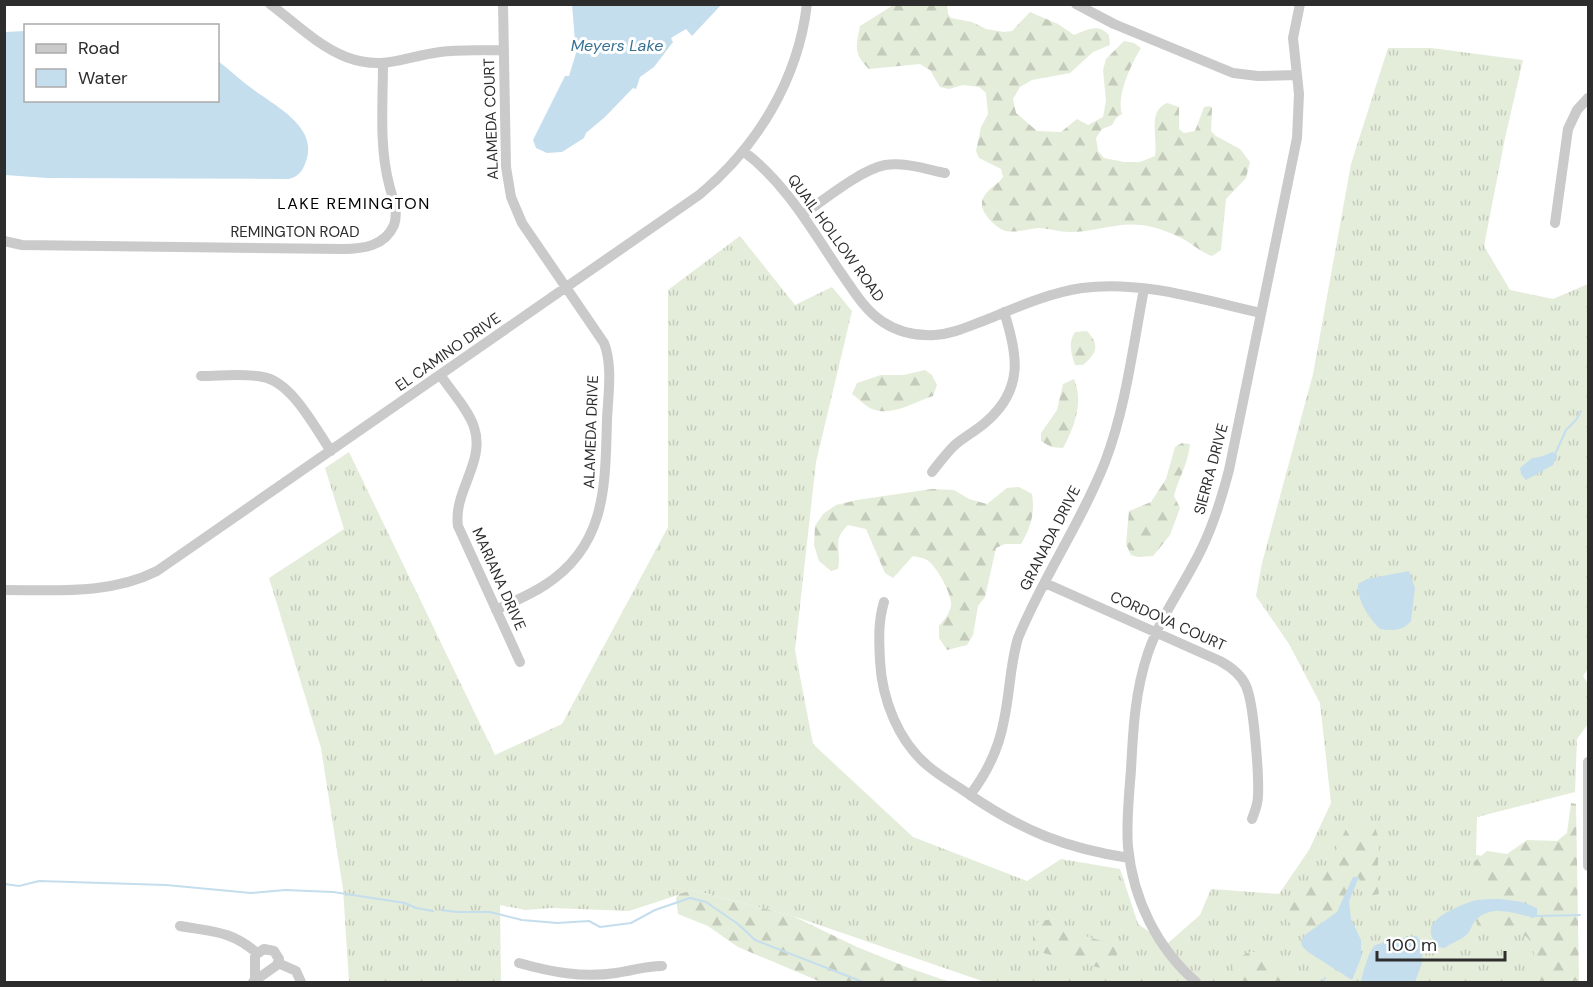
<svg xmlns="http://www.w3.org/2000/svg" width="1593" height="987" font-family="'DM Sans',sans-serif">
  <style>
    .grass { fill: url(#grass-tufts) }
    .forest { fill: url(#forest-firs) }
    .water { fill: #c5deed }
    .lines { fill: none; stroke-linecap: round; stroke-linejoin: round }
    .stream { stroke: #c5deed; stroke-width: 2 }
    .minor { stroke: #cacaca; stroke-width: 10 }
    .labels { text-anchor: middle; stroke-width: 6; stroke-linejoin: round; paint-order: stroke }
    .street-label { font-size: 15px; fill: #2d2d2d; stroke: #fff }
    .water-label { font-size: 16px; font-style: italic; fill: #377194; stroke: #fff }
    .neighbourhood-label { font-size: 16px; letter-spacing: 1.5px; fill: #000; stroke: #fff }
  </style>
  <defs>
    <pattern id="grass-tufts" width="24" height="20" patternUnits="userSpaceOnUse" patternTransform="scale(1.5)"><rect width="24" height="20" fill="#e4ecda"/><path d="M3 7l-1-3M5 7V3M7 7l1-3M15 17l-1-3M17 17v-4M19 17l1-3" fill="none" stroke="#c4cbbb"/></pattern>
    <pattern id="forest-firs" width="22" height="20" patternUnits="userSpaceOnUse" patternTransform="scale(1.5)"><rect width="22" height="20" fill="#e4ecda"/><path d="M5 1l3.5 6h-7zM16 11l3.5 6h-7z" fill="#c4cbbb"/></pattern>
  </defs>
  <rect width="100%" height="100%" fill="#fff"/>
  <path class="grass" d="M1388 48H1431L1523 60 1505 138 1484 246 1510 290 1553 299 1588 284V669L1583 676 1588 684V724L1577 739 1575 792 1477 817 1476 855 1541 863 1552 982H985L793 916 693 890 629 911 552 908 525 910 500 905 501 982H349L343 889 321 748 269 578 344 529 325 468 349 452 495 755 562 724 668 527V290L740 236 795 305 832 287 852 311 816 462 795 650 813 744 913 837 1027 881 1061 859 1120 869 1138 924 1167 944 1200 915 1211 889 1279 894 1309 850 1331 803 1320 703 1289 644 1256 596 1262 563 1313 374 1351 164Z"/>
  <path class="forest" d="M895 4 947 5 948 14 951 18 972 22 986 29 1004 32 1012 31 1030 12 1058 24 1074 35C1088 30 1097 23 1109 35L1110 45 1093 52 1070 73 1032 80 1020 87 1013 99 1016 113 1037 131 1061 132 1077 119 1088 125 1103 117 1106 101 1103 70 1106 59 1124 41 1134 43 1141 48C1131 64 1116 97 1122 114L1116 118 1112 125 1102 129 1096 138 1098 151 1104 158 1124 162H1140L1155 156C1158 137 1147 111 1167 103L1179 107V129L1184 133 1195 131 1204 107 1210 106 1212 108 1211 131 1216 136 1240 149 1250 162 1246 178 1226 199 1221 250 1212 256C1201 252 1195 246 1185 240 1172 233 1157 227 1142 225 1116 222 1095 232 1069 232 1059 232 1049 228 1038 228 1027 229 1016 233 1006 231 997 229 982 214 982 205 981 192 997 186 1003 177L1001 169 979 158 976 151 981 127 988 114 986 93 979 87 963 85 949 89 940 87 930 70 920 64 869 69C853 53 856 46 860 26Z
    M1087 331C1100 345 1097 353 1083 365H1075C1071 353 1068 342 1075 332Z
    M925 370 932 375 937 385 933 396C913 402 893 417 872 409 865 406 858 398 852 394L857 383 881 375H904Z
    M1074 379C1084 402 1074 428 1063 448L1051 447 1041 441V433L1057 410 1063 384Z
    M1182 443 1190 444C1188 465 1179 476 1174 496L1180 508 1170 535 1153 556 1138 557 1131 555 1126 544 1129 511 1151 502 1166 479 1175 447Z
    M1019 487 1032 494C1035 513 1031 527 1021 544H1005L996 548 985 597 978 606 973 635 967 645 947 650 939 638V626C944 620 949 615 951 606 953 596 937 566 927 560 924 558 918 557 913 556L893 578 885 573 866 529 848 525C831 541 842 549 838 569L831 571 819 561 814 545 815 526 823 514 836 505 857 500 932 489 954 490 969 499 987 504 1007 488Z
    M1571 803 1576 804 1579 982H1529C1539 973 1535 945 1526 936L1478 928 1476 920C1498 907 1510 911 1533 918L1538 913 1500 899 1486 897 1472 873 1474 862 1487 851 1507 854 1527 840 1557 841 1567 833Z
    M1370 822C1383 832 1378 859 1377 874 1376 880 1378 887 1379 894L1363 897 1359 878H1353L1337 912 1312 929H1299L1289 922 1282 913 1283 900 1302 892 1324 876 1346 829Z
    M693 890 793 916 857 947 909 968 950 982H821L738 947 708 926 678 914 676 898 679 894Z
    M1051 919 1071 932 1116 945C1123 965 1097 978 1083 957 1066 956 1049 958 1033 948V928L1038 922Z
    M1251 952H1263L1291 975 1305 982H1234C1229 968 1237 955 1251 952Z"/>
  <path class="water" d="M572 5H721L692 36 686 29 671 38 673 42 654 67 640 77 636 89 633 88 605 117 586 133 584 138 562 152 547 153 536 148 533 140 565 76H569L576 53Z
    M25 31 26 100H218V61C230 70 241 81 254 90 278 108 320 128 305 164 302 172 297 177 289 179L47 178 5 175V32Z
    M1553 452 1556 453 1557 456 1553 465 1526 480 1521 474 1520 468 1532 458 1540 457Z
    M1409 571 1415 588 1411 621C1403 631 1392 631 1380 629 1369 618 1357 600 1358 584L1367 579Z
    M1353 877H1359L1349 901 1351 919 1361 940V958L1352 980 1308 952 1302 946 1301 941 1305 935 1337 912Z
    M1500 899 1522 902 1537 908V916L1533 918C1516 913 1490 904 1476 920 1471 925 1471 932 1465 936 1459 941 1452 942 1445 948L1438 947C1434 941 1430 936 1431 929 1431 917 1466 902 1477 900 1484 899 1493 899 1500 899Z
    M1416 936 1423 943 1422 963 1415 982H1361C1362 975 1369 952 1374 946 1377 943 1410 936 1416 936Z"/>
  <g class="lines">
    <path class="stream" d="M1556 452 1566 430 1576 420 1581 411
      M5 884 19 886 39 881 166 885 251 893 285 890 333 892 405 903 416 908 433 911
      M441 910 457 912H490L522 920 557 923 589 921 600 927 631 923 655 910 690 898 706 902 738 924 755 940 863 982
      M1537 916 1580 915
      M1322 982 1325 978"/>
    <path class="minor" d="M270 4C294 22 318 46 346 57 384 71 403 57 440 52 461 49 483 51 504 50
      M1076 4 1114 24 1233 73 1258 76 1297 75
      M743 151C784 181 811 228 839 270 852 288 864 310 883 322 898 332 917 336 935 335 952 334 967 327 983 321 1015 308 1048 293 1082 288 1142 280 1203 300 1261 313
      M802 215C824 200 860 170 885 165 905 162 926 169 945 173
      M1555 223 1568 129 1577 110 1588 98
      M4 241 22 245 343 249C363 249 385 246 394 225 399 210 392 198 389 184 379 146 383 102 383 63
      M201 376C221 376 243 373 263 377 292 382 315 428 331 451
      M441 376C451 391 468 409 474 427 486 462 453 491 458 526L520 662
      M932 472C940 462 947 452 956 444 966 436 977 430 986 422 1024 389 1018 355 1004 312
      M1045 583 1220 661C1231 667 1241 674 1246 686 1254 703 1259 776 1258 796 1258 804 1255 811 1252 819
      M4 590C56 590 109 595 157 571L699 195C757 147 798 80 807 4
      M884 602C878 622 879 640 880 661 882 699 898 741 928 766 941 777 956 785 970 795 1023 831 1065 848 1129 858
      M496 610C512 602 530 595 545 585 607 545 605 485 607 420 608 395 613 366 604 343L522 223 511 197 506 167 503 4
      M1588 762V866
      M970 795C987 773 999 748 1004 720 1010 692 1010 665 1018 638 1043 577 1081 523 1105 462 1126 407 1133 346 1144 289
      M180 926C212 932 230 930 257 953
      M278 963 296 971 301 982
      M519 963C551 972 582 978 616 973 633 971 643 966 662 966
      M253 982 277 965 279 959 274 951 264 949 255 955V979
      M1196 982C1157 948 1133 899 1128 847 1126 822 1129 795 1131 770 1133 730 1135 691 1148 653 1161 615 1185 584 1202 548 1214 523 1222 497 1229 470L1297 138 1299 94 1293 38 1300 4"/>
  </g>
  <g class="labels">
    <g class="street-label">
      <text transform="translate(491 119) rotate(-92)" y="5">ALAMEDA COURT</text>
      <text x="295" y="237">REMINGTON ROAD</text>
      <text transform="translate(836 238) rotate(54)" y="5">QUAIL HOLLOW ROAD</text>
      <text transform="translate(448 352) rotate(-35)" y="5">EL CAMINO DRIVE</text>
      <text transform="translate(591 432) rotate(-88)" y="5">ALAMEDA DRIVE</text>
      <text transform="translate(1211 469) rotate(-75)" y="5">SIERRA DRIVE</text>
      <text transform="translate(1050 538) rotate(-63)" y="5">GRANADA DRIVE</text>
      <text transform="translate(499 579) rotate(66)" y="5">MARIANA DRIVE</text>
      <text transform="translate(1168 621) rotate(24)" y="5">CORDOVA COURT</text>
    </g>
    <g class="water-label">
      <text x="617" y="51">Meyers Lake</text>
    </g>
    <g class="neighbourhood-label">
      <text x="354" y="209">LAKE REMINGTON</text>
    </g>
  </g>
  <rect width="1593" height="987" fill="none" stroke="#2d2d2d" stroke-width="12"/>
  <rect x="24" y="24" width="195" height="78" fill="#ffffff" stroke="#ababab" stroke-width="1.5"/>
  <rect x="36" y="44" width="30" height="9" fill="#cacaca" stroke="#ababab" stroke-width="1.5"/>
  <text x="78" y="54" font-size="18" fill="#2d2d2d">Road</text>
  <rect x="36" y="69" width="30" height="18" fill="#c5deed" stroke="#ababab" stroke-width="1.5"/>
  <text x="78" y="84" font-size="18" fill="#2d2d2d">Water</text>
  <path d="M1377 951v9h128v-9" fill="none" stroke="#2d2d2d" stroke-width="3"/>
  <text x="1386" y="951" font-size="18" fill="#2d2d2d" stroke="#ffffff" stroke-width="4.5" paint-order="stroke">100 m</text>
</svg>
